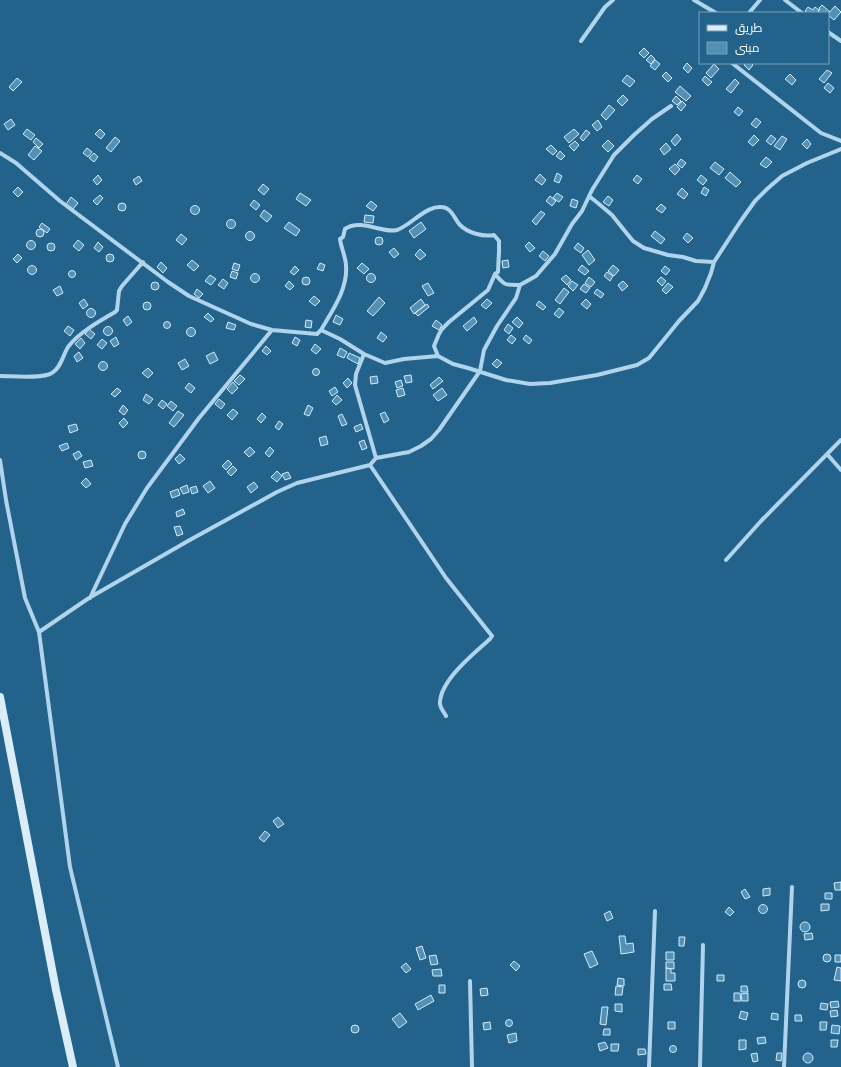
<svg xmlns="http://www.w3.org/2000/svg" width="841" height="1067" font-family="Cabin,Cairo,sans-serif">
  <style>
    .building { fill: #5390b6; stroke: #d4ebf8 }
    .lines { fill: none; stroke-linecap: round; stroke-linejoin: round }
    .street { stroke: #afd4eb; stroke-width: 4 }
    .secondary { stroke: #daedf8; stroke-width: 8 }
  </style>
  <rect width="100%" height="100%" fill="#22628b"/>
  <path class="building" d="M822 5 830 12 828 14V13H817L820 9 819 8Z
    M835 6 841 12 834 20 828 15V14Z
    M808 7 813 10 815 7 819 10 817 13H808L805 11Z
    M644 48 649 53 644 58 639 53Z
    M651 55 655 59 651 64 646 60Z
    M655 60 660 64 655 70 650 66Z
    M687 63 692 68 688 73 683 68Z
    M746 63H751L753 65 749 70 744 65Z
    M714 64 719 69 711 78 706 73Z
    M827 70 832 73 824 83 819 79Z
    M666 72 672 78 668 82 662 76Z
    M790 74 796 80 792 85 785 79Z
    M627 75 635 81 630 87 622 81Z
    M705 76 712 82 708 86 702 80Z
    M17 78 22 82 13 91 9 87Z
    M735 79 739 83 731 93 726 89Z
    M828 83 834 88 830 93 824 88Z
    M680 86 691 96 686 101 675 92Z
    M623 95 628 100 622 106 617 101Z
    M676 96 681 101 677 105 672 101Z
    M682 101 686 105 681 111 677 107Z
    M609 105 615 110 606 120 601 115Z
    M738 107 743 111 739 116 734 112Z
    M756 118 761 122 756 128 751 124Z
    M11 119 15 125 8 130 4 124Z
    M598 120 602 127 597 131 592 125Z
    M27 129 35 135 31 140 23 134Z
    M100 129 105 134 101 139 95 134Z
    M574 129 579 134 569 143 564 137Z
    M586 130 590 133 583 141 580 138Z
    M677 134 681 139 675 146 671 141Z
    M754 135 759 140 753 146 748 142Z
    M771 135 776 139 771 145 766 141Z
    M782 136 787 139 780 150 774 146Z
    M115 137 120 141 111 152 106 148Z
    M36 138 43 144 39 148 33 142Z
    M807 139 811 144 807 149 802 144Z
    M608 140 614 146 608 152 602 146Z
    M575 141 579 145 574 151 569 146Z
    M666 143 671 149 664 155 660 149Z
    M551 145 557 151 553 155 546 149Z
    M35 146 42 151 34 160 28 155Z
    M87 148 92 152 88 157 83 153Z
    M560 151 565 156 561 160 556 156Z
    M94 153 98 157 94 162 89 158Z
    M766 157 772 162 766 168 760 164Z
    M681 159 686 163 682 168 677 164Z
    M715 162 724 169 719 175 710 168Z
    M675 164 680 169 675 175 669 169Z
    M730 172 741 182 736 187 725 178Z
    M557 173 562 176 559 183 554 181Z
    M540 174 546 180 542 185 535 180Z
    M98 175 102 180 97 185 93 180Z
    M637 175 642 179 638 184 633 180Z
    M701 175 707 180 703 185 697 180Z
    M139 176 142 181 136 185 133 180Z
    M263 184 269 189 264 195 258 190Z
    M18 187 23 192 18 197 13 192Z
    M704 187 709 190 706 196 701 193Z
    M682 188 688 194 684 199 677 194Z
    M300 193 311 200 306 206 296 199Z
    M557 193 563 197 559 202 553 198Z
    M100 195 103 198 97 205 93 201Z
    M550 196 556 201 552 206 546 201Z
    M608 196 613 200 609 206 603 202Z
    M71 197 78 203 73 209 66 204Z
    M572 199 578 201 576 208 570 206Z
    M254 200 260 205 256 210 250 205Z
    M371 201 377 206 373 211 366 206Z
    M118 207a4 4 0 1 1 8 0a4 4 0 1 1-8 0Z
    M661 204 666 208 662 213 656 209Z
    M190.5 210a4.5 4.5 0 1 1 9 0a4.5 4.5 0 1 1-9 0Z
    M264 210 272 216 267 222 260 216Z
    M541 211 545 214 536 225 532 221Z
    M365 215 374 216 373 223 364 222Z
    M226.5 224a4.5 4.5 0 1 1 9 0a4.5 4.5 0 1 1-9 0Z
    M289 222 300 230 296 236 284 228Z
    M421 222 426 229 414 238 409 231Z
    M42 223 50 229 47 233 39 227Z
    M36 233a4 4 0 1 1 8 0a4 4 0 1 1-8 0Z
    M655 231 665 239 661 244 651 236Z
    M245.5 236a4.5 4.5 0 1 1 9 0a4.5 4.5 0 1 1-9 0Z
    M687 233 693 238 688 243 683 238Z
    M181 234 187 239 182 245 176 240Z
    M375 241a4 4 0 1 1 8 0a4 4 0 1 1-8 0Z
    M78 240 84 245 79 251 73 246Z
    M26.5 245a4.5 4.5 0 1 1 9 0a4.5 4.5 0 1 1-9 0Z
    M98 242 103 247 99 252 94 248Z
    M529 242 535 248 530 252 525 246Z
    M47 247a4 4 0 1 1 8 0a4 4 0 1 1-8 0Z
    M578 243 584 248 581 253 574 248Z
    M394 248 399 254 394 258 389 252Z
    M420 249 426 255 420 260 415 255Z
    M588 250 595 260 589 265 582 255Z
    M543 251 549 256 545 261 539 256Z
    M18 254 22 258 17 263 13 259Z
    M106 258a4 4 0 1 1 8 0a4 4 0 1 1-8 0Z
    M192 260 199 266 194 271 187 265Z
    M508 260 509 267 503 268 502 261Z
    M161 262 167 268 163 273 157 267Z
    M234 263 240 265 238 271 232 269Z
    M320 263 325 265 323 271 317 269Z
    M362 263 369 269 364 274 357 268Z
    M582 265 589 271 585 275 578 270Z
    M613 265 619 270 614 276 608 271Z
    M27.5 270a4.5 4.5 0 1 1 9 0a4.5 4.5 0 1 1-9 0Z
    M295 266 299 270 294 275 290 272Z
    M665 266 670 270 666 275 661 271Z
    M68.5 274a3.5 3.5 0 1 1 7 0a3.5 3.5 0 1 1-7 0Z
    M232 271 238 273 236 279 230 277Z
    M607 272 613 276 610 281 604 276Z
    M250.5 278a4.5 4.5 0 1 1 9 0a4.5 4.5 0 1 1-9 0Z
    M366.5 278a4.5 4.5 0 1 1 9 0a4.5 4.5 0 1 1-9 0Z
    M210 275 216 279 211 285 205 281Z
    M566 275 571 280 567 285 561 279Z
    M302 281a4 4 0 1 1 8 0a4 4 0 1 1-8 0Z
    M589 277 595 282 591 287 585 283Z
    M661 277 666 281 662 286 657 281Z
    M223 279 228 283 224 289 218 285Z
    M289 281 294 286 290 290 285 286Z
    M572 281 578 285 573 291 568 286Z
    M623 281 628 286 622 291 618 285Z
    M151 286a4 4 0 1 1 8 0a4 4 0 1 1-8 0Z
    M428 283 434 293 428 296 422 286Z
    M668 283 673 287 666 294 662 290Z
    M584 284 590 288 586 293 580 289Z
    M60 286 63 293 57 296 53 290Z
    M564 288 569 292 560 304 555 300Z
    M197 289 203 294 199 298 194 294Z
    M597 289 604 294 601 298 594 293Z
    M314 296 320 301 315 306 309 301Z
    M379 297 385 303 373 316 367 311Z
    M84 299 88 305 83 309 79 303Z
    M421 299 425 305 414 314 410 308Z
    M487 299 492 303 486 309 481 305Z
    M586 299 591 304 587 309 581 304Z
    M539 301 546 307 543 310 536 305Z
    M143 306a4 4 0 1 1 8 0a4 4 0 1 1-8 0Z
    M427 304 429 307 418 316 415 313Z
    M559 308 564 312 559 318 554 314Z
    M86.5 313a4.5 4.5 0 1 1 9 0a4.5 4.5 0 1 1-9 0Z
    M208 313 214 319 211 322 204 317Z
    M336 315 343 319 340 325 333 322Z
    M128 316 132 322 127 326 123 320Z
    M474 317 477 322 467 331 463 326Z
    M517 317 523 323 519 328 512 322Z
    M306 320 312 321 311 328 305 327Z
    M436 320 442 325 439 330 432 326Z
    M163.5 325a3.5 3.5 0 1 1 7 0a3.5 3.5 0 1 1-7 0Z
    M228 322 236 325 234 330 226 328Z
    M508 324 513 328 509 334 504 330Z
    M68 326 74 330 70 336 64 331Z
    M103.5 331a4.5 4.5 0 1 1 9 0a4.5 4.5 0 1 1-9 0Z
    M186.5 332a4.5 4.5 0 1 1 9 0a4.5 4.5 0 1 1-9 0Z
    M89 329 95 334 91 339 85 334Z
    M381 332 387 337 383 342 377 338Z
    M511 335 516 339 512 344 507 340Z
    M526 335 532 340 529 344 523 339Z
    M116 337 119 344 114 347 110 341Z
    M295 337 300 340 297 346 292 343Z
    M81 338 85 343 80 349 75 344Z
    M102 339 107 343 102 349 97 345Z
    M315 344 321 349 316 354 311 350Z
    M266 346 271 351 267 355 262 351Z
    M340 348 347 352 344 358 337 355Z
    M79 352 83 358 77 362 74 356Z
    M214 352 218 360 210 364 206 356Z
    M349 353 360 358 358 364 347 358Z
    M185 359 189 366 182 370 178 363Z
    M497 359 502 363 497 368 492 364Z
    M98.5 366a4.5 4.5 0 1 1 9 0a4.5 4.5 0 1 1-9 0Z
    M148 368 153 373 148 378 142 373Z
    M312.5 372a3.5 3.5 0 1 1 7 0a3.5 3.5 0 1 1-7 0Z
    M240 375 245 379 239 385 234 381Z
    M411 375 412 382 406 383 404 376Z
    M377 376 378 383 371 384 370 377Z
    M439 377 443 381 433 389 430 385Z
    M348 378 352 383 347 388 343 383Z
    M401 380 403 386 397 388 395 382Z
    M233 382 238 388 232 394 227 389Z
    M189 383 195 388 191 393 185 388Z
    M335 387 338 392 332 396 329 391Z
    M117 388 121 391 115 397 111 394Z
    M403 388 405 395 398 397 396 390Z
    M442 388 447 395 438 401 433 395Z
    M146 394 153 399 149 404 143 400Z
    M337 395 342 400 336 405 332 401Z
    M219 399 225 404 221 409 215 404Z
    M162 400 167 404 163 409 158 405Z
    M171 401 177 406 173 411 167 406Z
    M123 405 128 410 124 415 119 411Z
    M308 405 313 408 309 416 304 414Z
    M233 409 238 413 232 420 227 415Z
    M178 411 184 415 174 427 169 423Z
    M385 412 389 420 384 423 380 414Z
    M262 413 266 417 261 423 257 419Z
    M342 414 347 424 342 426 338 416Z
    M124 418 128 423 123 428 119 423Z
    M279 421 283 424 279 430 275 427Z
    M76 424 78 430 70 433 68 426Z
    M361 424 363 429 356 432 354 427Z
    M326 436 328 444 321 446 319 438Z
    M364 440 367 448 362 450 359 442Z
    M67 443 69 448 62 451 59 446Z
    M250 447 255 452 249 457 244 452Z
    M270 447 274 451 269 457 265 453Z
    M79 451 82 456 76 460 73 454Z
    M138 455a4 4 0 1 1 8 0a4 4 0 1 1-8 0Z
    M180 454 185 459 179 464 175 459Z
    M91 460 93 466 85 468 83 462Z
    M228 460 232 464 226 470 222 466Z
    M233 466 237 470 231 476 227 472Z
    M277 471 282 476 277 482 271 477Z
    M288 472 291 478 285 480 282 474Z
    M86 478 91 484 86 488 81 483Z
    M210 481 215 488 208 493 203 486Z
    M254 482 258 487 251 493 247 487Z
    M187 485 189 492 183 494 180 488Z
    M196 486 198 492 192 494 190 488Z
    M178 489 180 495 172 498 170 492Z
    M183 509 185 514 177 517 176 512Z
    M180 526 183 534 177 536 174 527Z
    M278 817 284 824 278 828 273 821Z
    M265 831 270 835 264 842 259 838Z
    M841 882V890H835L834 883Z
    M770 888V895L763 896V889Z
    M745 889 750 897 745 899 741 892Z
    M825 893H832V899H825Z
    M821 904H829V910L821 911Z
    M758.5 909a4.5 4.5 0 1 1 9 0a4.5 4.5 0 1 1-9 0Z
    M729 907 734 912 730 916 725 912Z
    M610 911 613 918 607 921 604 914Z
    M800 927a5 5 0 1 1 10 0a5 5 0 1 1-10 0Z
    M812 933 813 939 805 940 804 934Z
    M619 936H625L626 944 633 943 634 952 621 954Z
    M679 937H685L684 946H679Z
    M422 946 426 958 420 960 416 948Z
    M592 951 598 964 590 968 584 954Z
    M666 952H674V960H666Z
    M823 958a4 4 0 1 1 8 0a4 4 0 1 1-8 0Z
    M436 955 438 964 431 965 429 956Z
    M835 955H841V962H835Z
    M514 961 520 966 516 971 510 965Z
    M666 962H674V969L666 968Z
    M406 963 411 969 406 973 401 967Z
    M837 967 841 968V981L834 980Z
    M666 968 671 969V973H675V981H666Z
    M441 969 442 976H433L432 970Z
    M717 975H724V981H717Z
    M618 978 624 979V986L617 985Z
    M798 984a4 4 0 1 1 8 0a4 4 0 1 1-8 0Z
    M664 984H671L672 990H664Z
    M439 985H445V993H439Z
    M616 986 623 987 622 995H615Z
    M741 986H747L748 992H741Z
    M487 988 488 995 481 996 480 989Z
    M734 993H740L741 1001H734Z
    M748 993V1001H742L741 994Z
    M431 995 434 1001 418 1010 415 1004Z
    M838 1001 839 1007 831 1008 830 1002Z
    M821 1003 828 1004 827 1010 820 1009Z
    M615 1004H622V1012L615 1011Z
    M602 1007H608L606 1025 600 1024Z
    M837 1010 838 1016 831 1017 830 1011Z
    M741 1011 748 1013 746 1020 739 1018Z
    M400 1013 407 1022 399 1028 392 1019Z
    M772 1013 778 1014V1020L771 1019Z
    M795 1015H801L802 1021H795Z
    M505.5 1023a3.5 3.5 0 1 1 7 0a3.5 3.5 0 1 1-7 0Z
    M490 1022 491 1029 484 1030 483 1023Z
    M668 1022H675V1029H668Z
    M820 1022H827L826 1030H820Z
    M832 1025 840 1026 839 1034 831 1033Z
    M351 1029a4 4 0 1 1 8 0a4 4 0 1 1-8 0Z
    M604 1029H610V1035H603Z
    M516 1033 517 1041 509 1043 507 1035Z
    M765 1037 766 1043 758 1044 757 1038Z
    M739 1040H746V1049L739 1050Z
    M831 1040H838L837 1047H831Z
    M605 1042 608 1048 600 1051 598 1044Z
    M611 1044H619L618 1051H611Z
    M669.5 1049a3.5 3.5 0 1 1 7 0a3.5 3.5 0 1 1-7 0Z
    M638 1049H645L646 1054 638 1055Z
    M757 1053 758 1061 753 1062 751 1054Z
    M777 1053H782L781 1061 776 1060Z
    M803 1058a5 5 0 1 1 10 0a5 5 0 1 1-10 0Z"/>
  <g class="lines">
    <path class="street" d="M694 0 716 13
      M785 0 802 13
      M749 13 760 0
      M828 32 841 41
      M581 41 605 7 613 0
      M732 63 821 133 841 141
      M0 153 16 163 60 201 168 282 189 296 251 324 272 330 317 334 321 330C332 311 348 289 346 266 346 257 341 248 340 239L343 237 345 229C361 218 383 234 397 230 412 225 428 202 446 208 453 211 455 220 460 225 468 233 483 237 494 235L499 241V251L498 272 495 274C505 286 505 285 520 285
      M589 196 599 204 612 215 624 230 633 241 644 248 668 255 683 257 696 261 714 262
      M495 274 488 290 449 322 442 329 439 334 434 346 438 356 453 364 468 368 506 380 530 384 550 383 597 375 637 365 649 358 679 321 698 301 705 288 711 273 714 262 740 222 755 201 767 189 782 176 807 163 841 149
      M321 330 340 339 364 354 385 363 404 359 438 356
      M364 354 356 374 355 385 376 458
      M0 376C12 376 42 379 52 373 61 368 63 355 68 347 78 333 101 320 115 312L117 310 119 291 122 286 143 262
      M827 454 841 470
      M0 460 6 500 25 598 39 632 70 867 118 1067
      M370 465 446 578 492 636 490 639C474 653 441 680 440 702 439 707 444 712 446 716
      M726 560 761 521 841 440
      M90 598 125 524 147 488 199 418 272 330
      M39 632 89 598 188 541 277 492 297 483 370 465 376 458 409 452 421 446 431 439 439 430 480 371 484 350 497 326 516 298 520 285 536 276 555 254 572 224 582 211 592 190 614 155 634 135 652 119 671 106
      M470 981 472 1067
      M649 1067 655 911
      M700 1067 703 945
      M784 1067 792 887"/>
    <path class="secondary" d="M0 697 56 990 73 1067"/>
  </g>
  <rect x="699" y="12" width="130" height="52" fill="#22628b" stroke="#7aa1b9"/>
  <rect x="707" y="25" width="20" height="6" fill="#daedf8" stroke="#7aa1b9"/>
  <text x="735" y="32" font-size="12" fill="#ffffff">طريق</text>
  <rect x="707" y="42" width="20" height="12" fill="#5390b6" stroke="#7aa1b9"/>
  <text x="735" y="52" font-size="12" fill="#ffffff">مبنى</text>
</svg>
